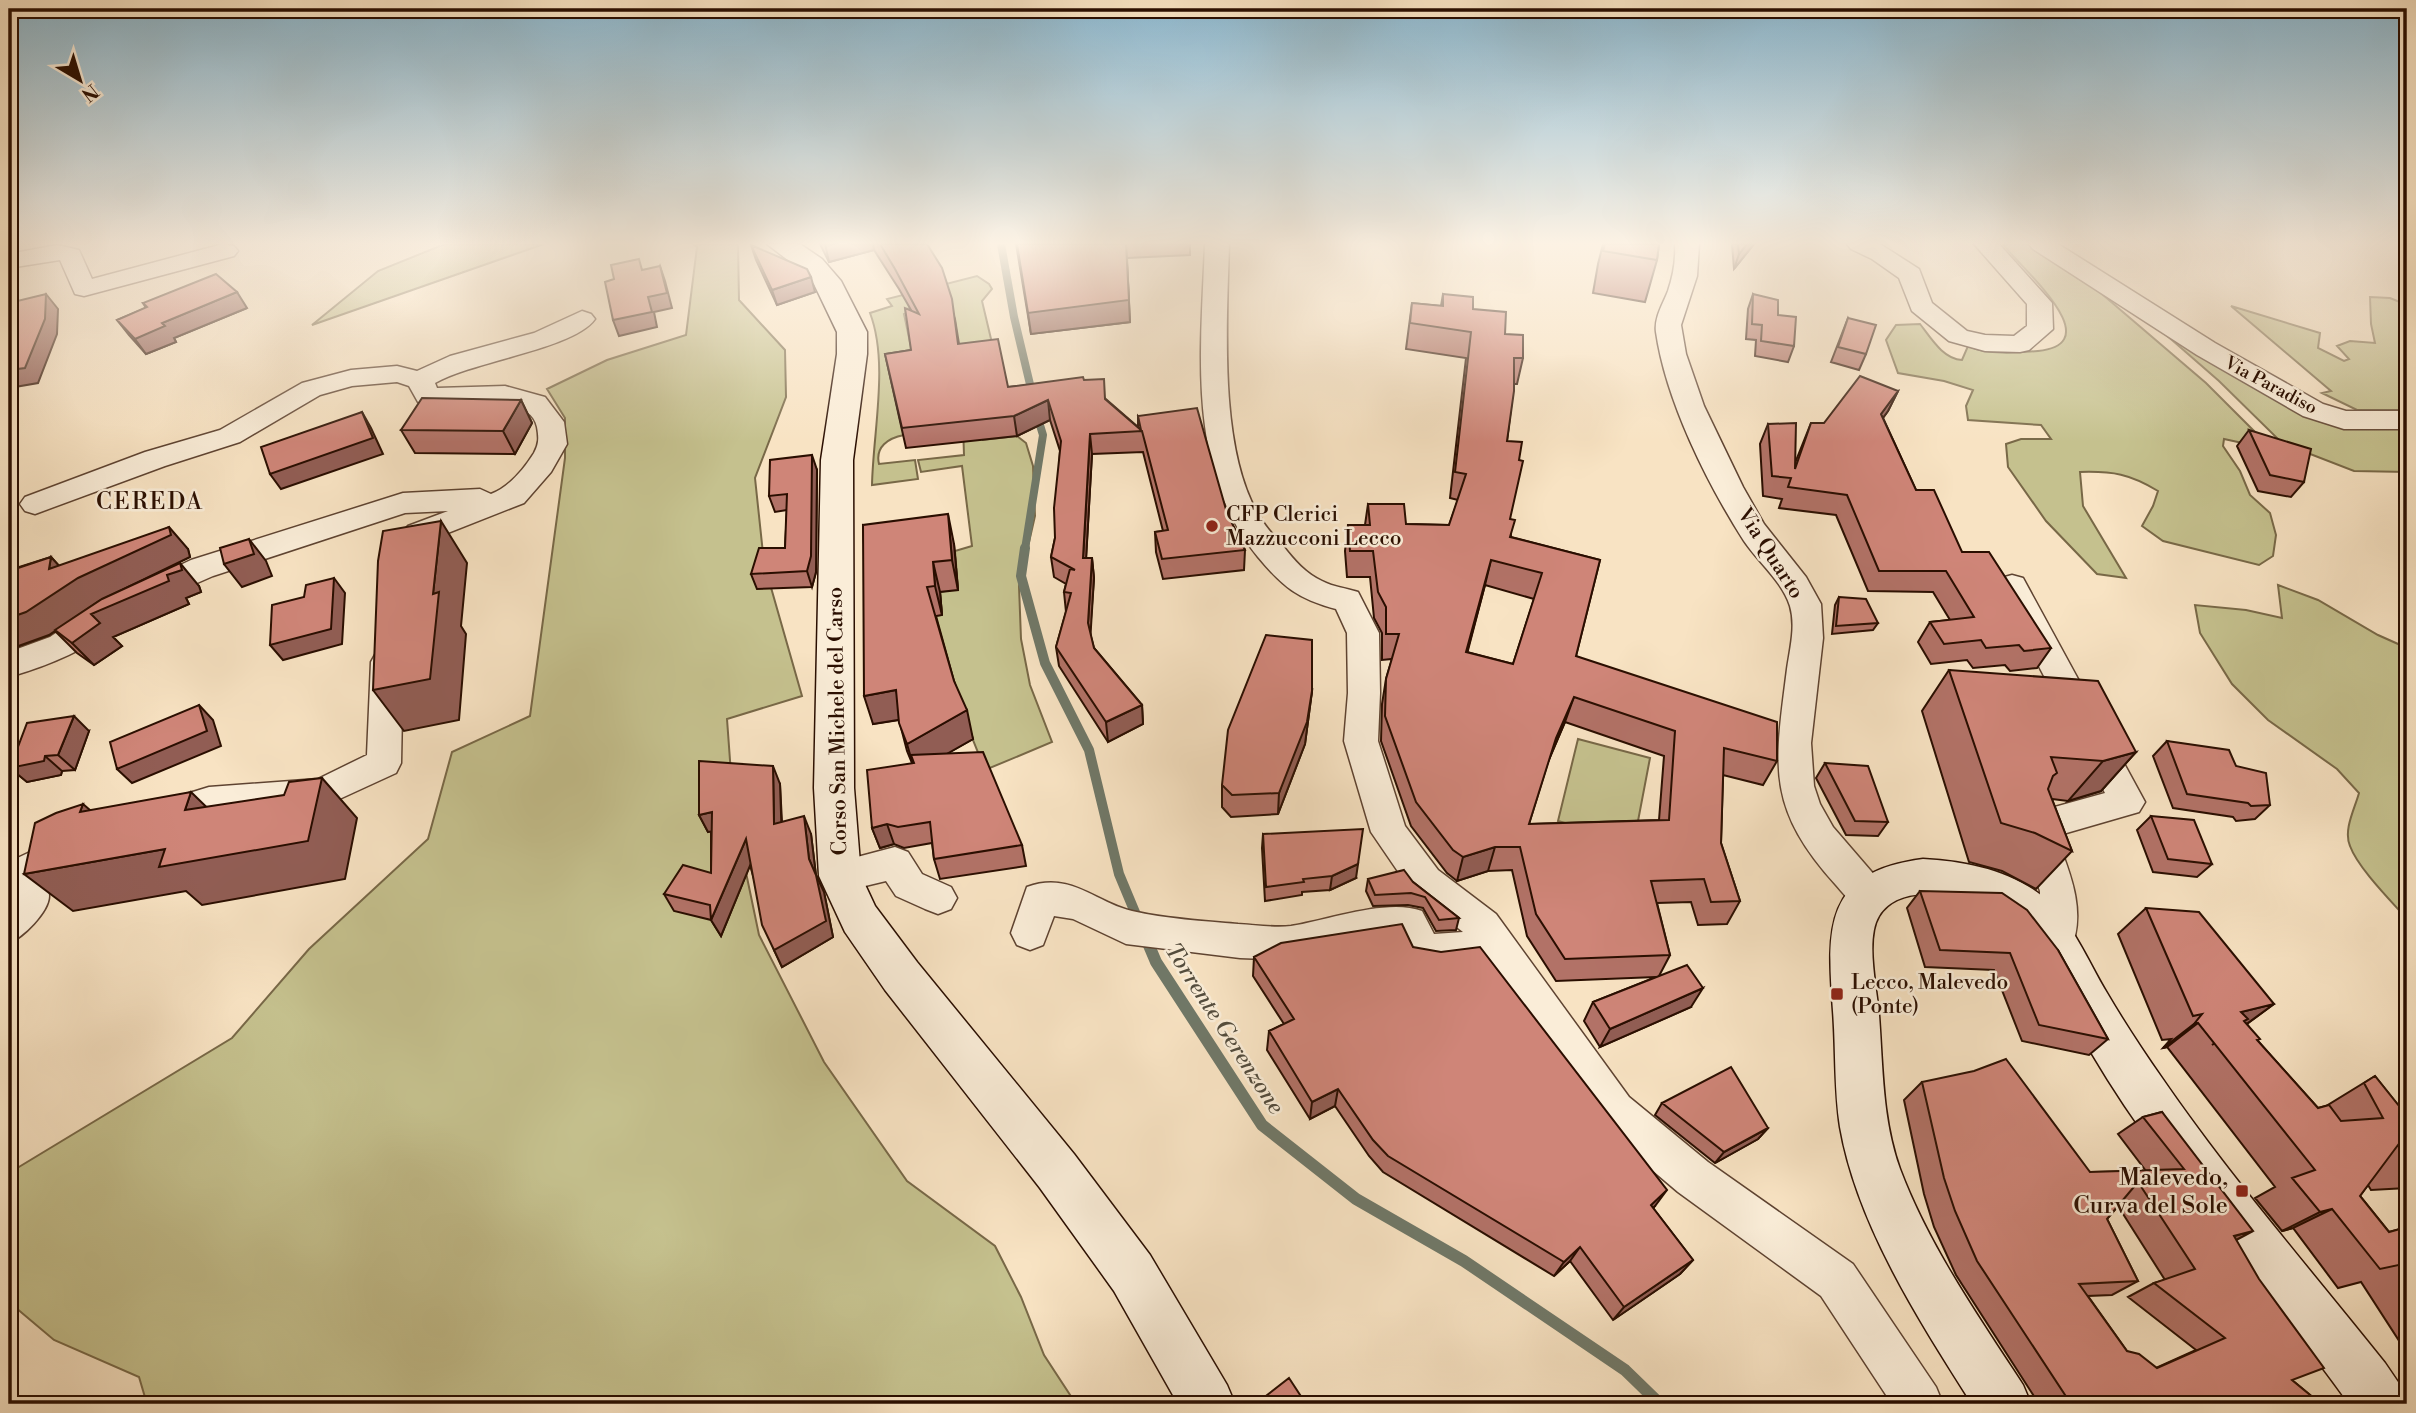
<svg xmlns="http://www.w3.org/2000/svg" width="2416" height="1413" font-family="'Libre Bodoni',serif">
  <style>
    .green { fill: #c5c18e; stroke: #786847; stroke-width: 2 }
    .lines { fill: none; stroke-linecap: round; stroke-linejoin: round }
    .stream-far2 { stroke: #707868; stroke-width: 8 }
    .stream-far1 { stroke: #707868; stroke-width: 10 }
    .stream { stroke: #707868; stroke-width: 12 }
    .minor-casing { stroke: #5e4331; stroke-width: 3 }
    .secondary-casing { stroke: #2a0e00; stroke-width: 3 }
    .minor { fill: #faedd8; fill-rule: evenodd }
    .secondary { fill: #faedd8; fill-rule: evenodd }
    .wall { fill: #b27267; stroke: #2a0e00; stroke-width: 2; fill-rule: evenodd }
    .shaded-wall { fill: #915d54; stroke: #2a0e00; stroke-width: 2 }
    .building { fill: #cf8578; stroke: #2a0e00; stroke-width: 2; fill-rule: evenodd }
    .poi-dot { fill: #8f2418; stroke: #faedd8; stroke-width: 2.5 }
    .labels { text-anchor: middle; stroke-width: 5; stroke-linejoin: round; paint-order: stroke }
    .far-street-label { font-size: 18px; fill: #2a0e00; stroke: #faedd8 }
    .poi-label { font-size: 21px; fill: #2a0e00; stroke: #faedd8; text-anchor: start }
    .street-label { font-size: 21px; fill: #2a0e00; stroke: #faedd8 }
    .neighbourhood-label { font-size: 23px; letter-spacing: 2px; fill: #2a0e00; stroke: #faedd8 }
    .water-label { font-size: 23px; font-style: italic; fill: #534c3d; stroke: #faedd8 }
    .near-poi-label { font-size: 24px; fill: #2a0e00; stroke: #faedd8; text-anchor: end }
  </style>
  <rect width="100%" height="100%" fill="#f8e3c3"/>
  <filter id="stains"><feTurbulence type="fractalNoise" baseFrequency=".00286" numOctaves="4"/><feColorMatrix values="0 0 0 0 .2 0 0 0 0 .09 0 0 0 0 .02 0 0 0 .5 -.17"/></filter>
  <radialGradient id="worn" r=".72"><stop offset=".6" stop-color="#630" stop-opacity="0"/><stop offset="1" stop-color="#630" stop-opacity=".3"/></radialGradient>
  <path class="green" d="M445 244H544L312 325 378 271Z
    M693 244H738L739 300 785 350 786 397 755 478 764 563 802 696 727 719 734 815 759 935 824 1062 907 1181 995 1246 1021 1297 1044 1355 1076 1404H147L139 1377 54 1340 9 1302V1173L232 1038 309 949 428 839 452 752 530 716 565 458V418L547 389 607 360 686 335 697 247Z
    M2003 244H2036L2075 271 2206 383 2266 443 2270 449 2224 439 2223 446 2240 471 2250 495 2270 513 2276 535 2273 556 2259 565 2163 541 2142 526 2153 506 2158 491C2130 474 2113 471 2080 472L2083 506 2126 578 2097 574 2046 521 2008 467 2006 444 2021 439H2051L2041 425 1968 420 1966 406 1973 390 1944 381 1898 373 1886 340 1896 325 1920 324C1931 338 1943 359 1962 360L1968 346C1989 355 2015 353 2038 351 2112 343 2018 266 2003 244Z
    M977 276 989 284 992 289 982 301 996 360 970 364 983 440 1017 436 1026 443 1033 466 1035 516 1019 586 1021 639 1030 685 1052 742 985 770 961 710 935 616 942 615 940 592 958 589 955 551 972 546 962 466 921 472 918 460 964 455 963 425 911 308 905 309 906 313 904 314 911 347 904 435C888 438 875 447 879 464L915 460 918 479 872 485C873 432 889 363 870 313L892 306 887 299Z
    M2370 297 2390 298 2407 305V410H2357L2322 393 2331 391 2231 306 2320 333 2318 348 2344 361 2349 359 2337 346 2350 341 2375 343 2371 324Z
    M2149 320 2367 427H2407V472L2354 471 2282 443 2219 381Z
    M2278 585 2318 600 2378 635 2407 648V919C2391 901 2358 868 2350 846 2343 830 2355 808 2359 793L2337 769 2268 720 2232 684 2200 633 2195 605 2246 610 2282 618Z
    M1578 739 1650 758 1634 842 1558 821Z"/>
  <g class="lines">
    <path class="stream-far2" d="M1001 244 1014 317 1033 397
      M1025 549 1043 435 1036 412"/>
    <path class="stream-far1" d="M1025 548 1021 576 1045 663 1089 750 1119 874 1139 922"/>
    <path class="stream" d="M1145 936 1156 962 1262 1125 1356 1199 1464 1261 1625 1370 1660 1404"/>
    <defs>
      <path id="minor" d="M223 244 234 246 238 251 234 256 84 296 75 294 60 260 9 268V254L57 245 79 250 92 279Z
        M1205 244H1229C1227 321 1218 451 1260 517 1266 528 1275 537 1283 546 1294 560 1306 574 1322 581 1333 587 1346 588 1358 592L1379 633 1380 693 1378 741 1405 826 1438 870 1496 914 1629 1097 1708 1162 1853 1264 1936 1387 1943 1404H1892L1821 1296 1678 1192 1599 1125 1483 957 1481 961C1460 969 1431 972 1409 964L1399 941 1347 948 1289 960 1240 958 1126 944 1073 919 1054 916 1043 945 1030 950 1017 945 1011 933 1027 887C1071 871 1096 903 1132 911 1166 919 1204 921 1238 924 1255 925 1275 928 1291 926 1329 920 1387 898 1422 911L1434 934 1463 932 1412 892 1371 832 1344 741 1348 693 1347 633 1336 609C1298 599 1283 587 1258 557 1186 470 1201 350 1205 244Z
        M1675 244H1699L1697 276 1681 325 1686 354 1704 406 1743 487 1764 524 1806 577 1821 604 1823 638 1811 743 1814 786 1820 804 1833 827 1883 885 1889 896 1883 907C1859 916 1851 902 1836 885 1765 807 1775 764 1787 669 1790 648 1796 626 1790 606 1782 581 1758 562 1744 541 1707 483 1666 401 1656 332 1654 318 1663 304 1668 291 1673 276 1676 261 1675 244Z
        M1847 244H1880L1919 269 1932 303 1967 331 1985 335 2014 336 2027 326V304L1974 244H1999L2052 303 2053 329 2029 350 2020 352 1985 351 1949 341 1912 311 1899 278 1872 259 1851 249Z
        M2029 244H2058L2215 343 2323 404 2346 411H2407V429H2344L2303 416 2197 355 2033 249Z
        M582 311 591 314 595 319C574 349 473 361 435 383L437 388 505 386 545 397 564 422 567 444 551 472 524 503 430 540 417 554 406 558 395 554 391 547 408 526 448 511 405 513 213 576 147 605 136 602 132 594 136 586 191 560 403 493 480 489 491 494C509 487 524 469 534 453 539 444 539 438 537 427 530 392 456 405 428 404L418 402 409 386 397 382 352 386 320 395 240 442 165 466 35 514 25 511 20 504 25 497 145 452 220 430 302 383 351 370 397 366 417 371 450 356 534 333Z
        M2012 575 2023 578 2145 802 2139 812 2056 836C2070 873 2088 914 2069 953L2056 958 2043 953 2037 941 2040 891 2017 827 2022 816 2105 793 1997 586 2001 578Z
        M102 605 113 609 118 617C101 647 40 668 9 677V652L50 637 91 609Z
        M387 650 398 653 403 662 401 763 396 773 322 807 209 815 157 832 144 827 139 817 144 807 209 787 318 779 367 755 371 662 376 653Z
        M64 836 77 840 82 851 77 862 45 879C46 884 49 891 49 896 49 912 22 938 9 943V862Z
        M895 847 908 852 922 874 951 887 957 898 951 909 938 914 925 909 896 896 886 881 840 892 827 887 822 876 827 865Z"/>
      <path id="secondary" d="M767 244H800L822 259 841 281 867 332V354L853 460 854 788 861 876 875 906 917 962 1074 1154 1150 1255 1227 1385 1235 1404H1178L1114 1291 1040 1188 885 990 845 932 819 876 814 788 821 460 837 354V332L814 284 802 271Z
        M1923 859C1963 861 2010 870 2042 896 2073 922 2087 960 2107 993 2124 1022 2143 1051 2162 1078 2230 1177 2310 1269 2385 1363L2400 1385 2407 1404H2349C2283 1311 2207 1225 2142 1131 2118 1097 2096 1062 2076 1026 2053 986 2039 940 1999 914 1970 895 1901 880 1879 916 1865 939 1877 989 1879 1015 1883 1067 1882 1119 1900 1169 1929 1246 1978 1316 2023 1385L2031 1404H1972C1920 1322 1857 1225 1840 1127 1834 1089 1836 1049 1833 1011 1827 928 1823 872 1923 859Z"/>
    </defs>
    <use href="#minor" class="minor-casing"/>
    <use href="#secondary" class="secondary-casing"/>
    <use href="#minor" class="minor"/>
    <use href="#secondary" class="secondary"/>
  </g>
  <path class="wall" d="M820 244H927L955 319 959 344 1008 387 1084 380 1138 427V416L1227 513 1245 550 1244 570 1163 579 1156 552 1155 532 1163 531 1143 452 1092 454 1086 558H1092L1094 578 1090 633 1094 648 1142 705 1143 724 1108 742 1059 666 1056 647 1066 612 1064 592 1066 584 1054 577 1051 557 1055 538 1060 451 1050 420 1017 436 906 448 885 354 911 350V310L899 289 874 250 829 262Z
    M1016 244H1190V255L1127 258 1130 322 1031 334Z
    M1603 244H1659L1657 260 1645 302 1593 293 1598 264Z
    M1732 244H1754L1734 269Z
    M751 245 815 292 777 305 756 260Z
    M1443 294 1473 309 1505 334 1523 358 1517 384H1514L1507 441 1510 519 1511 537 1600 560 1576 656 1777 761 1763 785 1723 775 1721 843 1740 901 1727 924 1698 925 1691 902 1657 903 1670 955 1659 976 1691 1007 1600 1047 1584 1021 1593 1002 1656 977 1556 981 1527 936 1512 870 1488 871 1457 881 1447 873 1411 826 1381 741 1382 704 1386 679 1392 659 1382 660V633L1374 618 1370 577H1347L1345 551 1348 525H1365L1368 504 1406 524 1449 525 1458 500 1450 498 1466 358 1406 349 1412 303 1441 306ZM1485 585 1534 599 1513 664 1467 652ZM1565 722 1664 756 1659 820 1529 824 1549 759Z
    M1753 294 1794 346 1788 362 1755 356 1756 340 1746 339 1748 309Z
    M143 303 247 308 174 338 176 342 146 354 129 335 117 320 146 308Z
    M1848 318 1866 354 1859 370 1831 362Z
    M1898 391 1888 411 1883 418 1916 490 1962 552 2051 648 2037 668 2010 671 2005 665 1973 668 1967 660 1931 664 1918 642 1930 622 1950 620 1933 592 1868 591 1836 515 1779 508 1782 499 1763 496 1760 444 1768 424 1795 463 1811 423H1824Z
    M521 400 532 423 515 454 415 453 401 430Z
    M2249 430 2304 482 2291 497 2258 491 2237 446Z
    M817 470 816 572 812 587 757 589 751 574 785 548 787 510 775 512 769 496Z
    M863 525 954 544 958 590 940 592 942 615 936 616 954 681 973 739 948 753 1022 845 1026 866 940 879 934 859 932 843 904 848 894 844 880 848 872 828 912 763 907 751 899 720 873 724Z
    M188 549 190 557 126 588 199 586 201 592 186 598 189 604 113 637 122 646 94 665 77 653 55 631 49 635 13 648 9 644V565L13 569 51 557 59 566Z
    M1839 597 1878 623 1873 630 1832 634 1835 605Z
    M1949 670 2136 752 2101 791 2068 801 2052 799 2072 851 2036 889 2002 871 1969 862 1922 711Z
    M1312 691 1305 744 1278 814 1231 817 1222 807V785Z
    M89 731 75 770 62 771 61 775 27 782 10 768Z
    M2167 741 2236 766 2270 805 2255 819 2236 821 2233 817 2173 808 2153 756Z
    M1825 763 1888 822 1878 836 1846 835 1816 778Z
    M780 784 782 822 811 834 816 875 824 892 833 937 782 967 774 950 750 865 721 936 711 920 674 911 664 894 711 873V831L708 832 699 815Z
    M2151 816 2212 864 2197 877 2153 872 2137 830Z
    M1263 834 1356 878 1330 890 1302 892V895L1265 901 1262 848Z
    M1368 879 1413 882 1459 918 1456 930 1436 931 1423 908 1408 905 1373 906 1366 891Z
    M1920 891 2058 950 2108 1039 2089 1055 2022 1041 1994 970 1925 967 1907 908Z
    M2146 908 2274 1004 2247 1024 2258 1041 2318 1108 2326 1106 2375 1076 2407 1116V1188L2371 1190 2368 1185 2360 1196 2389 1232 2407 1227V1353L2361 1282 2338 1288 2293 1228 2282 1231 2255 1198 2275 1187 2167 1047 2163 1048 2171 1039 2162 1040 2118 934Z
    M1413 947 1655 1206 1653 1208 1693 1260 1680 1274 1613 1320 1570 1261 1554 1276 1383 1172 1369 1156 1335 1106 1310 1119 1267 1050 1269 1031 1284 1024 1253 976 1254 957Z
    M1922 1082 2090 1172 2146 1171 2118 1134 2143 1117 2162 1112 2236 1240 2292 1380 2321 1404H2039L1956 1275 1934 1227 1924 1194 1904 1100ZM2118 1206 2165 1280 2154 1283 2128 1297 2196 1350 2156 1368 2127 1351 2088 1296 2112 1295 2138 1281 2107 1219Z
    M1662 1103 1768 1128 1758 1139 1715 1163 1655 1115Z"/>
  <path class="shaded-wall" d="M825 244H873L874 250 829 262Z
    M1126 244 1130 322 1031 334 1028 313Z
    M1747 244H1754L1734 269 1739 254Z
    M660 266 665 281 672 308 654 312 657 327 619 336 613 320 648 297Z
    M811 277 815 292 777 305 772 290Z
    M237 292 247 308 174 338 176 342 146 354 135 339 162 323Z
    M46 294 58 309 57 334 38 383 9 388V370Z
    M1898 391 1888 411 1871 434 1881 414Z
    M521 400 532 423 515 454 503 431Z
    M1048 400 1050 420 1017 436 1014 416Z
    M362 412 371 428 383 454 281 489 270 474Z
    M1090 434 1092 454 1085 578 1083 558Z
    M812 455 817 470 816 572 812 587 807 571Z
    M948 514 954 544 958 590 952 560Z
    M441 521 467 563 461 626 466 634 459 720 404 731 373 690 433 594Z
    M169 527 188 549 190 557 99 601 49 635 13 648 9 644V618L49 569 51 557 72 580Z
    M249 539 266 561 272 576 242 587 224 564Z
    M1092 558 1094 578 1090 643 1088 623Z
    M1491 560 1485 585 1461 677 1466 652Z
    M933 562 940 592 942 615 935 586Z
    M180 563 199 586 201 592 186 598 189 604 113 637 122 646 94 665 72 643 91 614 167 575Z
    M334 578 345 593 342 644 283 660 270 645Z
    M896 690 904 719 873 724 864 696Z
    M1312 691 1305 744 1278 814 1279 793Z
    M1574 697 1565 722 1548 762 1556 738Z
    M199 705 213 720 221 746 132 783 117 769Z
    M1142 705 1143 724 1108 742 1106 722Z
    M967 710 973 739 917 771 911 755 915 772 907 744Z
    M74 716 89 731 75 770 58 755Z
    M2136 752 2101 791 2068 801 2103 761Z
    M45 756 62 771 61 775 27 782 10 768Z
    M773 766 780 784 782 842 774 824Z
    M322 778 357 818 345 879 202 905 186 891 73 911 24 874 165 849Z
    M191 792 231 831 185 810Z
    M83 804 128 843 80 812Z
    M712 812 721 830 708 832 699 815Z
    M804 816 811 834 816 876 809 859Z
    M887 824 894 844 880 848 872 828Z
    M746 839 754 856 721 936 711 920Z
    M1495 847 1488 871 1457 881 1463 857Z
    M1358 864 1356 878 1330 890 1332 876Z
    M816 875 824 892 833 937 782 967 774 950Z
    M1703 988 1691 1007 1600 1047 1610 1029Z
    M2274 1004 2241 1028 2212 1045 2231 1031 2241 1012Z
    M2198 1023 2167 1047 2163 1048 2194 1024Z
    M1338 1089 1335 1106 1310 1119 1312 1102Z
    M1768 1128 1758 1139 1715 1163 1724 1152Z
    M1667 1190 1655 1206 1640 1220 1651 1205Z
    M2332 1209 2293 1228 2282 1231 2320 1212Z
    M2253 1231 2225 1246 2234 1236Z
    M1580 1247 1570 1261 1554 1276 1564 1262Z
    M1693 1260 1680 1274 1613 1320 1624 1307Z"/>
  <path class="building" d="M880 244H927L942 268 952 299 958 344 998 339 1008 387 1083 377 1084 380 1104 379 1105 399 1141 430 1138 416 1197 408 1227 513 1245 550 1162 559 1155 532 1168 530 1142 431 1090 434 1083 558H1092L1088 623 1094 648 1142 705 1106 722 1056 647 1071 593 1064 592 1070 569 1075 570 1051 557 1055 538 1054 508 1061 441 1048 400 1014 416 902 428 885 354 911 350 905 308 919 314 895 269Z
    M1017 244H1126L1129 300 1028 313Z
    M1605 244H1659L1657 260 1603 251Z
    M1738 244H1747L1739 254Z
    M751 245 807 269 811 277 772 290Z
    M639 259 642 270 660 266 667 293 648 297 652 312 613 320 605 282 614 279 611 265Z
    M216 274 237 292 162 323 165 326 135 339 117 320 147 307 143 303Z
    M46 294 45 319 25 368 9 370V303Z
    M1443 294 1473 297V309L1506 312 1505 334 1523 335V358H1514V391L1507 441 1522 442 1519 460 1523 461 1510 519 1515 520 1510 537 1600 560 1576 656 1777 722V761L1724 748 1721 843 1740 901 1711 902 1704 879 1651 881 1670 955 1565 959 1536 914 1520 847H1495L1463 857 1453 850 1416 802 1385 716 1386 679 1399 634H1386V607L1378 592 1373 551H1350L1348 525H1370L1368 504H1404L1406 524 1449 525 1466 474 1455 472 1471 332 1410 323 1412 303 1443 306ZM1491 560 1542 573 1513 664 1466 652ZM1574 697 1675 731 1669 820 1529 824 1556 738Z
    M1753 294 1778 300V315L1796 317 1794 346 1761 341 1762 325 1752 324Z
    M1848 318 1876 325 1866 354 1838 347Z
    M1860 376 1898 391 1881 414 1916 490H1934L1962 552H1989L2051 648 2024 651 2019 645 1986 648 1981 640 1944 644 1930 622 1974 617 1946 571H1879L1847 495 1788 487 1791 478 1772 476 1768 424 1796 423 1795 469 1811 423H1824Z
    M422 398 521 400 503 431 401 430Z
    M362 412 373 438 270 474 261 447Z
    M2249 430 2311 449 2304 482 2270 475Z
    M812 455 811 556 807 571 751 574 759 548H785L787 494 769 496 770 460Z
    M948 514 952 560 933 562 935 586 927 587 954 681 967 710 907 744 899 723 896 690 864 696 863 525Z
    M441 521 433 594 439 592 430 679 373 690 378 561 383 531Z
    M169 527 171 535 78 578 26 612 9 618V571L51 557 49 569Z
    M249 539 254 554 224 564 220 548Z
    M180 563 182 570 167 575 169 581 91 614 100 623 72 643 55 630 102 599Z
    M334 578 331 629 270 645 272 605 304 597 306 585Z
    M1839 597 1866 599 1878 623 1836 626Z
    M1266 635 1312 640V691L1307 722 1279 793 1232 795 1222 785 1228 730Z
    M1949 670 2098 681 2136 752 2103 761 2051 757 2057 773 2053 776 2048 789 2072 851 2035 833 2001 823Z
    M199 705 207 731 117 769 110 742Z
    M74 716 58 755 45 756 44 761 10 768 27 723Z
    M2167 741 2229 750 2236 766 2266 773 2270 805 2251 806 2248 803 2187 794Z
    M983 752 1022 845 934 859 930 822 898 827 887 824 872 828 867 770 914 763 911 755Z
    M699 761 773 766 774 824 804 816 809 859 816 875 826 921 774 950 762 925 746 839 711 920 710 905 664 894 683 865 711 873 712 812 699 815Z
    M1825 763 1868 766 1888 822 1855 821Z
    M322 778 308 841 159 867 165 849 24 874 35 823 56 813 83 804 80 812 191 792 185 810 284 795 289 782Z
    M2151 816 2194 820 2212 864 2168 859Z
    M1363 829 1358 864 1332 876 1303 879 1304 882 1266 887 1263 834Z
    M1404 870 1413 882 1459 918 1439 920 1425 897 1411 893 1375 895 1368 879Z
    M1920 891 2002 893 2027 910 2058 950 2108 1039 2039 1025 2010 953 1940 950Z
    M2146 908 2199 912 2274 1004 2241 1012 2248 1019 2244 1021 2260 1039 2257 1040 2318 1108 2329 1105 2341 1121 2383 1118 2364 1083 2375 1076 2407 1116V1162L2398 1145 2360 1196 2389 1232 2407 1227V1270L2403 1264 2380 1269 2332 1209 2320 1212 2292 1178 2315 1170 2198 1023 2194 1024 2202 1014 2193 1016Z
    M1402 924 1413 947 1441 952 1480 947 1667 1190 1651 1205 1693 1260 1624 1307 1580 1247 1564 1262 1388 1156 1373 1140 1338 1089 1312 1102 1269 1031 1294 1019 1254 957 1281 943Z
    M1687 965 1703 988 1610 1029 1593 1002Z
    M2006 1059 2090 1172 2184 1169 2143 1117 2162 1112 2253 1231 2234 1236 2259 1279 2324 1368 2292 1380 2321 1404H2071L1977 1261 1955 1211 1944 1178 1922 1082 1974 1071ZM2138 1182 2195 1269 2154 1283 2225 1338 2157 1368 2139 1354 2127 1351 2079 1284 2138 1281 2107 1219Z
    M1731 1067 1768 1128 1724 1152 1662 1103Z
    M1289 1378 1306 1404H1265L1262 1399Z"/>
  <linearGradient id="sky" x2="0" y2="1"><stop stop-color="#8bb8d0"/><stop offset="0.55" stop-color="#fcf2e4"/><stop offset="1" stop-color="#fcf2e4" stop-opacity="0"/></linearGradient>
  <rect width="2416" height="442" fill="url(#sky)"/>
  <g class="poi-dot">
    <circle cx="1212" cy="526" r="7"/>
    <rect x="1830" y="987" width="14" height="14" rx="3.5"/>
    <rect x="2235" y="1184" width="14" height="14" rx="3.5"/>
  </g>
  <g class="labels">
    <g class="far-street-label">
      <text transform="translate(2271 385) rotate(28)" y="6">Via Paradiso</text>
    </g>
    <g class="poi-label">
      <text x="1226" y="521">CFP Clerici<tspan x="1226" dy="24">Mazzucconi Lecco</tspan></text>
      <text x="1851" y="989">Lecco, Malevedo<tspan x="1851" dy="24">(Ponte)</tspan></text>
    </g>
    <g class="street-label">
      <text transform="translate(1771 553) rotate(57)" y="7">Via Quarto</text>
      <text transform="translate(837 721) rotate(-91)" y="7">Corso San Michele del Carso</text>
    </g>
    <g class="neighbourhood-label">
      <text x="150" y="509">CEREDA</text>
    </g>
    <g class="water-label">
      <text transform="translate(1225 1028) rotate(57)" y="8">Torrente Gerenzone</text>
    </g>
    <g class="near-poi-label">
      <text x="2228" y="1185">Malevedo,<tspan x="2228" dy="28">Curva del Sole</tspan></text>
    </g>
  </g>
  <rect width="2416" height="1413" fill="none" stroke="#f8e3c3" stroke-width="35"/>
  <rect x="10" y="10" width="2395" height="1392" fill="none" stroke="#2a0e00" stroke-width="3.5"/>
  <rect x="18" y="18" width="2381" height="1378" fill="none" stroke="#2a0e00" stroke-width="2"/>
  <g transform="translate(80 80) rotate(142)" stroke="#faedd8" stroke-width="5" paint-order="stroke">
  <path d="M0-5L12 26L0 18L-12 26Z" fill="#2a0e00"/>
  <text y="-10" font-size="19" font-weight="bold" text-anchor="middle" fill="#2a0e00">N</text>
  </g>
  <rect width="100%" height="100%" filter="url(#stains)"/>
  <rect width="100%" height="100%" fill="url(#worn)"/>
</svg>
